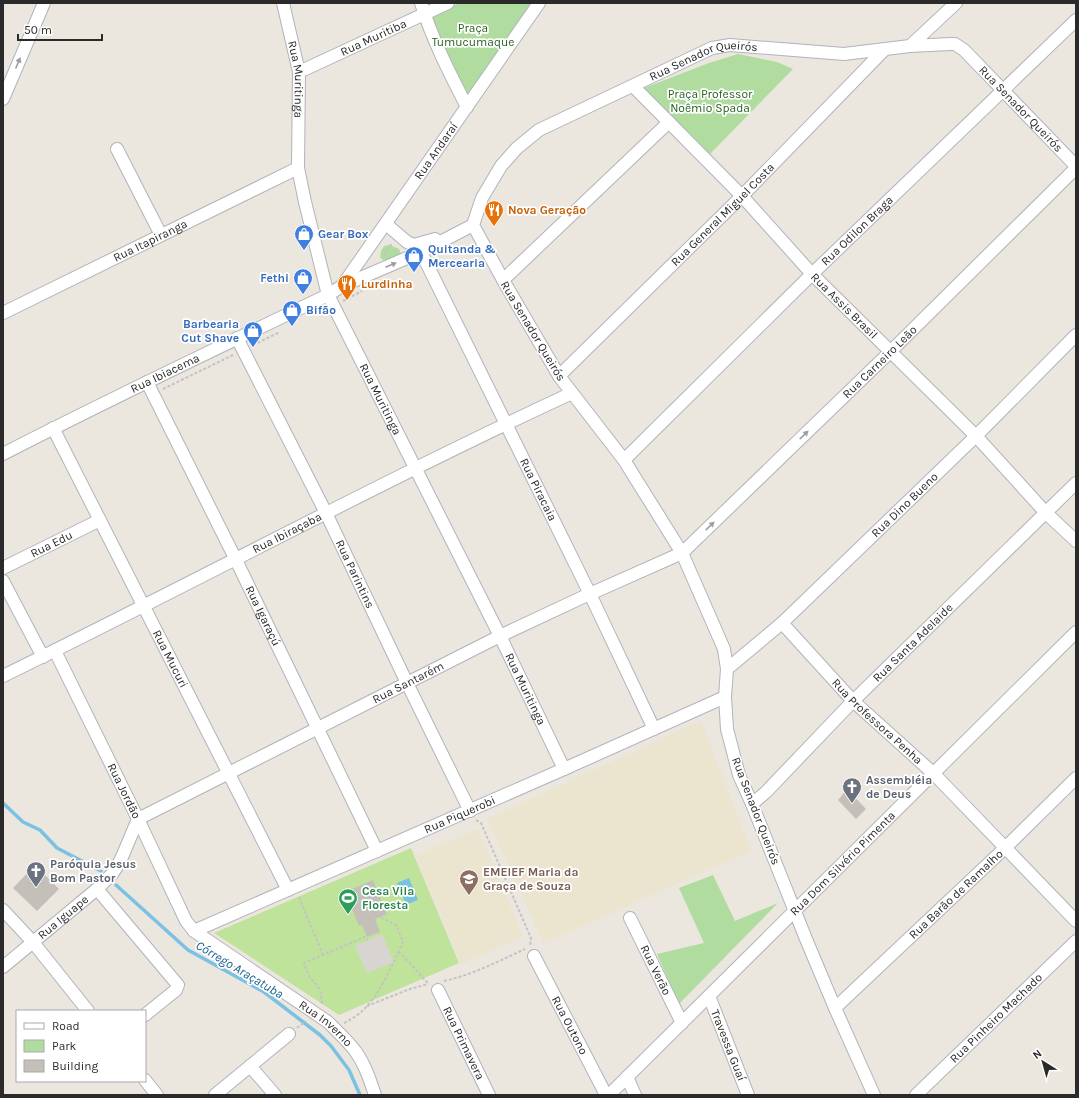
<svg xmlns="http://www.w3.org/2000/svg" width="1079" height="1098" font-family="Karla,sans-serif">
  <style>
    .education { fill: #ebe4cf }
    .green { fill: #b0dd9f }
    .pitch { fill: #c0e39c }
    .plaza { fill: #d8d5d0 }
    .water { fill: #7ac1e4 }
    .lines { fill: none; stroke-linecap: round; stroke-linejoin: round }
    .stream { stroke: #7ac1e4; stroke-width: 3.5 }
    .building { fill: #c4c0b9 }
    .minor-casing { stroke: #b1b3bd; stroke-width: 14 }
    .path { stroke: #c3c3c3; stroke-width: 2; stroke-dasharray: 3 2; stroke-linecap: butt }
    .minor { stroke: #fff; stroke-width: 12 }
    .oneway { fill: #9f9f9f }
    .labels { text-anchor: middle; stroke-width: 3.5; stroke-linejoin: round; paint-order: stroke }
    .park-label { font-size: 12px; fill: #2a6121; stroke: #fff }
    .street-label { font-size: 12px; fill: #2a2a2a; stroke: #fff }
    .food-label { font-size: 12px; font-weight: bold; fill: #c56008; stroke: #fff; text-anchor: start }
    .shop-label { font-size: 12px; font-weight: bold; fill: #366cbe; stroke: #fff; text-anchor: start }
    .worship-label { font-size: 12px; font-weight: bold; fill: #5b616d; stroke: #fff; text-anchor: start }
    .education-label { font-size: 12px; font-weight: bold; fill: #785e54; stroke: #fff; text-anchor: start }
    .leisure-label { font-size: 12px; font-weight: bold; fill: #27864d; stroke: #fff; text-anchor: start }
    .water-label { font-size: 13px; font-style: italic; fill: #196090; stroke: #fff }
  </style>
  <rect width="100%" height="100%" fill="#ebe6de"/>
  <path class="education" d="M701 721 751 851 544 943 487 819Z
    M478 829 523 937 461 964 415 855Z"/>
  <path class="green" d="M459 3H534L467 96 430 17Z
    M738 54 777 62 793 69 710 154 644 88 709 63Z
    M390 245 399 249 401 254 385 262 380 257 381 251 384 246Z
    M713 875 735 921 778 903 679 1004 657 954 704 943 679 888Z"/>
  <path class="pitch" d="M411 848 459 963 339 1015 214 933Z"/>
  <path class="plaza" d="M382 934 394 962 367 973 355 946Z"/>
  <path class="water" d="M409 878 418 900 406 905 397 883Z"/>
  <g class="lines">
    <path class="stream" d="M3 803 23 822 40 830 57 848 101 871
      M116 885 188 950 264 992 320 1035 331 1046 349 1070 360 1095"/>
  </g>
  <path class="building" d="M847 789 866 809 856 819 838 800Z
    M35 865 59 889 37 911 13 888Z
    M373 880 387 914 375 919 380 932 367 937 362 925 359 926 345 892Z"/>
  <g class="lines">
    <defs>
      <g id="minor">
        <path id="s1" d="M283 3 299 72 298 168 305 202 328 295 500 636 564 769"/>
        <path d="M421 3C432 39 450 74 467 107"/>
        <path d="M910 46 956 3"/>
        <path id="s2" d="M299 72 448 3"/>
        <path id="s3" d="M633 86 742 196 812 274 976 436 1046 513 1076 541"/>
        <path d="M3 99 44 3"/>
        <path d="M117 149 161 235"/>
        <path d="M386 224 407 242 414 245 435 239"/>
        <path id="s4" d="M421 252 590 594 654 729"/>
        <path d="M503 280 669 122"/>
        <path d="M342 286 421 252 473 225"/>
        <path id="s5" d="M3 313 298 168"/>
        <path id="s6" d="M237 338 326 513 407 683 470 811"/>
        <path id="s7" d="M559 376 742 196 884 50"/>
        <path id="s8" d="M147 382 236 560 377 851"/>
        <path id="s9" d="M53 428 288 890"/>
        <path id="s10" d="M3 454C110 399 219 347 328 295L342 286 539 3"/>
        <path id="s11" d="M624 460 812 274 1076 20"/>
        <path id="s12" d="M3 568 100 520"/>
        <path d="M3 581 43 657"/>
        <path id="s13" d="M782 623 853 701 933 773 1076 921"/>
        <path id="s14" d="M55 651 138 819 186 921 194 931 328 1022C338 1032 348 1041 356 1052 365 1065 370 1080 375 1095"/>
        <path id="s15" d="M727 669 782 623 976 436 1076 335"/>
        <path id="s16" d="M3 676C193 583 380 482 572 393"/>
        <path id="s17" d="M752 804 766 792 853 701 1076 483"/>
        <path d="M97 889 178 985 176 990 145 1015"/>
        <path d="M3 910 32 941 88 1011"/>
        <path id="s18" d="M630 918 682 1023"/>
        <path id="s19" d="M194 931 564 769 725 697"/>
        <path id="s20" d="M534 956 606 1095"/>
        <path id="s21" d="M3 967 97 889 112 874 118 865 122 857 138 819 500 636 583 597 682 553 890 352 1076 168"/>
        <path id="s22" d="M438 990 489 1095"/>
        <path id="s23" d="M709 996 748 1095"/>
        <path id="s24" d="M835 1008 1005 848 1076 778"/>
        <path d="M250 1066 275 1095"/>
        <path d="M627 1077 635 1095"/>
        <path d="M145 1080 157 1095"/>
        <path d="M215 1095 289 1034"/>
        <path id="s25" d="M609 1095 1076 632"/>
        <path id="s26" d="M874 1095 835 1008 806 939 752 804 739 775 727 729 725 697 727 669 724 649 682 553 624 460 559 376 503 280 473 225 482 198 501 166 517 148 539 130 712 48 730 45 844 54 910 46 950 44H955L964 50 1076 166"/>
        <path id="s27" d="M916 1095 1076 941"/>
      </g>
    </defs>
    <use href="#minor" class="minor-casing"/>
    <path class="path" d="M384 255 392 243
      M343 301 362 291
      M253 345 280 332
      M163 389 233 355
      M476 820 481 823 531 938 530 946
      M299 897 323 955
      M398 952C411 962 417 973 429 984
      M444 981C472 975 499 961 525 949
      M322 1004 321 994 319 988 309 976 304 963 365 937 368 940
      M367 1006 410 989 428 984
      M344 1023C350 1020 355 1017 360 1013 380 996 392 965 403 942L396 925 380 917
      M297 1028 306 1021"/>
    <use href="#minor" class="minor"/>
  </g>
  <defs><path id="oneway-solid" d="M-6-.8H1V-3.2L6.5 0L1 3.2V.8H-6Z"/></defs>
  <g class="oneway">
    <use href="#oneway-solid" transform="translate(18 63) rotate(-67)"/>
    <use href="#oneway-solid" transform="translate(391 265) rotate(-23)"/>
    <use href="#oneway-solid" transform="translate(804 435) rotate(-44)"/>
    <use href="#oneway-solid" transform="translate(710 526) rotate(-44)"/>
  </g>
  <defs>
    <symbol id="restaurant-pin" viewBox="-11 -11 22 30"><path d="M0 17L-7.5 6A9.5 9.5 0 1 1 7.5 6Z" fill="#e8710a" stroke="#fff"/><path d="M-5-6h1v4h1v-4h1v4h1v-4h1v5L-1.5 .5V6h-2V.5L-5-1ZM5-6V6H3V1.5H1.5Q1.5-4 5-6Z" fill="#fff"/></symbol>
    <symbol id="shop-pin" viewBox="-11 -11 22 30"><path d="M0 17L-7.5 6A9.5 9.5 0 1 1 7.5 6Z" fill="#3f7fe0" stroke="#fff"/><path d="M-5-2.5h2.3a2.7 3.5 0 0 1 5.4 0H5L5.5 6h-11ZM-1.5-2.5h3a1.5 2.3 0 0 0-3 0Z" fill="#fff"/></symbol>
    <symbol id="church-pin" viewBox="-11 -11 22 30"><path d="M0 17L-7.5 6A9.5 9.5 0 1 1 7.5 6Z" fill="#6b7280" stroke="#fff"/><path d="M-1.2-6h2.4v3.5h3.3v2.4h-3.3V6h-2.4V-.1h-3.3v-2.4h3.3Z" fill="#fff"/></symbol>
    <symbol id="school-pin" viewBox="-11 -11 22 30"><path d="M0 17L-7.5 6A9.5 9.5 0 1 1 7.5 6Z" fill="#8d6e63" stroke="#fff"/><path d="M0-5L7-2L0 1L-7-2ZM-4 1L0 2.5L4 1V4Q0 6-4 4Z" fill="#fff"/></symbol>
    <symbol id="stadium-pin" viewBox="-11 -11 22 30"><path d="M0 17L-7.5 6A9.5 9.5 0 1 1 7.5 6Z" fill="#2e9e5b" stroke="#fff"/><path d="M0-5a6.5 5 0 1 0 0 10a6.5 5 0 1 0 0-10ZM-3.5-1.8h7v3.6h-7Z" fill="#fff"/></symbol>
  </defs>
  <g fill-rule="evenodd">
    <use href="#restaurant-pin" x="483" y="199" width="22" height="30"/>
    <use href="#shop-pin" x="293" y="223" width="22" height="30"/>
    <use href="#shop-pin" x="403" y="245" width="22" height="30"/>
    <use href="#shop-pin" x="292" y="267" width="22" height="30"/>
    <use href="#restaurant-pin" x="336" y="273" width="22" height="30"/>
    <use href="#shop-pin" x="281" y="299" width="22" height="30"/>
    <use href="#shop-pin" x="242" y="320" width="22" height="30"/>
    <use href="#church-pin" x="841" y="776" width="22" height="30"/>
    <use href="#church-pin" x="25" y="860" width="22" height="30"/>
    <use href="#school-pin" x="458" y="868" width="22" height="30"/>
    <use href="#stadium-pin" x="337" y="887" width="22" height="30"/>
  </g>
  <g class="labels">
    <g class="park-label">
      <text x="473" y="32">Praça<tspan x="473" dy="14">Tumucumaque</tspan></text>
      <text x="710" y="98">Praça Professor<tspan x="710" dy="14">Noêmio Spada</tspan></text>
    </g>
    <g class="street-label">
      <text dy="4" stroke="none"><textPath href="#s2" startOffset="82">Rua Muritiba</textPath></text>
      <text dy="4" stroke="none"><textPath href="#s26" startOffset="1268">Rua Senador Queirós</textPath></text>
      <text dy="4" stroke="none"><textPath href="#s1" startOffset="78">Rua Muritinga</textPath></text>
      <text dy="4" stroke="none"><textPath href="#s26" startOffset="1616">Rua Senador Queirós</textPath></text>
      <text dy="4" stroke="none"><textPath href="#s10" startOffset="543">Rua Andaraí</textPath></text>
      <text dy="4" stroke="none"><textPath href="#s7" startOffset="230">Rua General Miguel Costa</textPath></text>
      <text dy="4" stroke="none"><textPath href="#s11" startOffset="327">Rua Odilon Braga</textPath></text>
      <text dy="4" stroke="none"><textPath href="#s5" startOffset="164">Rua Itapiranga</textPath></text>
      <text dy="4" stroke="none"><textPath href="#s3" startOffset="305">Rua Assis Brasil</textPath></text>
      <text transform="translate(533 331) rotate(59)" y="4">Rua Senador Queirós</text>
      <text dy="4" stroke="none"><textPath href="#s21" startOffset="1085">Rua Carneiro Leão</textPath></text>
      <text dy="4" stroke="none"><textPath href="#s10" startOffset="181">Rua Ibiacema</textPath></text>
      <text dy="4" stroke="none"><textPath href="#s1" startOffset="414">Rua Muritinga</textPath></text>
      <text dy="4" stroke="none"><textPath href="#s4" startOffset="265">Rua Piracaia</textPath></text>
      <text dy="4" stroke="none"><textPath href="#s15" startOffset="242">Rua Dino Bueno</textPath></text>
      <text dy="4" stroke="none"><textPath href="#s16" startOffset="318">Rua Ibiraçaba</textPath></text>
      <text dy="4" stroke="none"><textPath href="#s12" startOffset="54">Rua Edu</textPath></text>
      <text dy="4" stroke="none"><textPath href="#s6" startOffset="264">Rua Parintins</textPath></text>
      <text dy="4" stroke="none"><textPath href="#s8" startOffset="261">Rua Igaraçú</textPath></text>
      <text dy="4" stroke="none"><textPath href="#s17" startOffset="228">Rua Santa Adelaide</textPath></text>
      <text dy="4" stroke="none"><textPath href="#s9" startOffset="259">Rua Mucuri</textPath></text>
      <text dy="4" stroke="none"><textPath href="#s21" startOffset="507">Rua Santarém</textPath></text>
      <text dy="4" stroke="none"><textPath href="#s1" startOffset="738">Rua Muritinga</textPath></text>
      <text dy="4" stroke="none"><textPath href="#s13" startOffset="137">Rua Professora Penha</textPath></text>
      <text dy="4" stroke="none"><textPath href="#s14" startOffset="156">Rua Jordão</textPath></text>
      <text transform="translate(756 811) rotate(69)" y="4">Rua Senador Queirós</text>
      <text dy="4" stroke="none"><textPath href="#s19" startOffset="290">Rua Piquerobi</textPath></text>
      <text dy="4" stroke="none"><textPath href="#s25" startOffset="329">Rua Dom Silvério Pimenta</textPath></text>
      <text dy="4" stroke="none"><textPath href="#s24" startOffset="166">Rua Barão de Ramalho</textPath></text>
      <text dy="4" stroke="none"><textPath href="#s21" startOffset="78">Rua Iguape</textPath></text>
      <text dy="4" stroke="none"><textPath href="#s18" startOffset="58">Rua Verão</textPath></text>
      <text dy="4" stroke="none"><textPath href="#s27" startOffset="111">Rua Pinheiro Machado</textPath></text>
      <text dy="4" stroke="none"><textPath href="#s14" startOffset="474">Rua Inverno</textPath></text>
      <text dy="4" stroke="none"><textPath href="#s20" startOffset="78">Rua Outono</textPath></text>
      <text dy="4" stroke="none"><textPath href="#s22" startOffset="59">Rua Primavera</textPath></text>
      <text dy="4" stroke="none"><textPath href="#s23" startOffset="53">Travessa Guaí</textPath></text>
    </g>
    <g class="food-label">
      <text x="508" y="214">Nova Geração</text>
      <text x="361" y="288">Lurdinha</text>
    </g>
    <g class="shop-label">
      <text x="318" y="238">Gear Box</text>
      <text x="428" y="253">Quitanda &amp;<tspan x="428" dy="14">Mercearia</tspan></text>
      <text x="289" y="282" text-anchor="end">Fethi</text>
      <text x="306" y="314">Bifão</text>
      <text x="239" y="328" text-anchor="end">Barbearia<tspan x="239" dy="14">Cut Shave</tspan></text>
    </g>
    <g class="worship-label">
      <text x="866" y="784">Assembléia<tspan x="866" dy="14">de Deus</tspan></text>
      <text x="50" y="868">Paróquia Jesus<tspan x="50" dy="14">Bom Pastor</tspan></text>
    </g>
    <g class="education-label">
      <text x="483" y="876">EMEIEF Maria da<tspan x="483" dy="14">Graça de Souza</tspan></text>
    </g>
    <g class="leisure-label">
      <text x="362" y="895">Cesa Vila<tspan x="362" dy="14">Floresta</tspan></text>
    </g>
    <g class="water-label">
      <text transform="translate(240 969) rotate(31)" y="5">Córrego Araçatuba</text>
    </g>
  </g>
  <rect width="1079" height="1098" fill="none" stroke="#2a2a2a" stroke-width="8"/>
  <rect x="16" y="1010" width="130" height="72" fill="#ffffff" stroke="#aaaaaa"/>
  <rect x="24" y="1023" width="20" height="6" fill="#ffffff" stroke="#aaaaaa"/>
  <text x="52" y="1030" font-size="12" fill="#2a2a2a">Road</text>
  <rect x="24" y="1040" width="20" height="12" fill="#b0dd9f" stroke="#aaaaaa"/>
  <text x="52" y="1050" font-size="12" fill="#2a2a2a">Park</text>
  <rect x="24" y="1060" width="20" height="12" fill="#c4c0b9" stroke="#aaaaaa"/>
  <text x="52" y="1070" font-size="12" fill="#2a2a2a">Building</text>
  <g transform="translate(1043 1062) rotate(323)" stroke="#ffffff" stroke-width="3" paint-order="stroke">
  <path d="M0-3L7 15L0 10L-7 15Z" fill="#2a2a2a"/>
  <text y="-6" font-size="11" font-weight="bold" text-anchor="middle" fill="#2a2a2a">N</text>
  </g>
  <path d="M18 34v6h84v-6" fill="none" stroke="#2a2a2a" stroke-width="2"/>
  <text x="24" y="34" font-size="12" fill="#2a2a2a" stroke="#ffffff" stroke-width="3" paint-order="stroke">50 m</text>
</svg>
